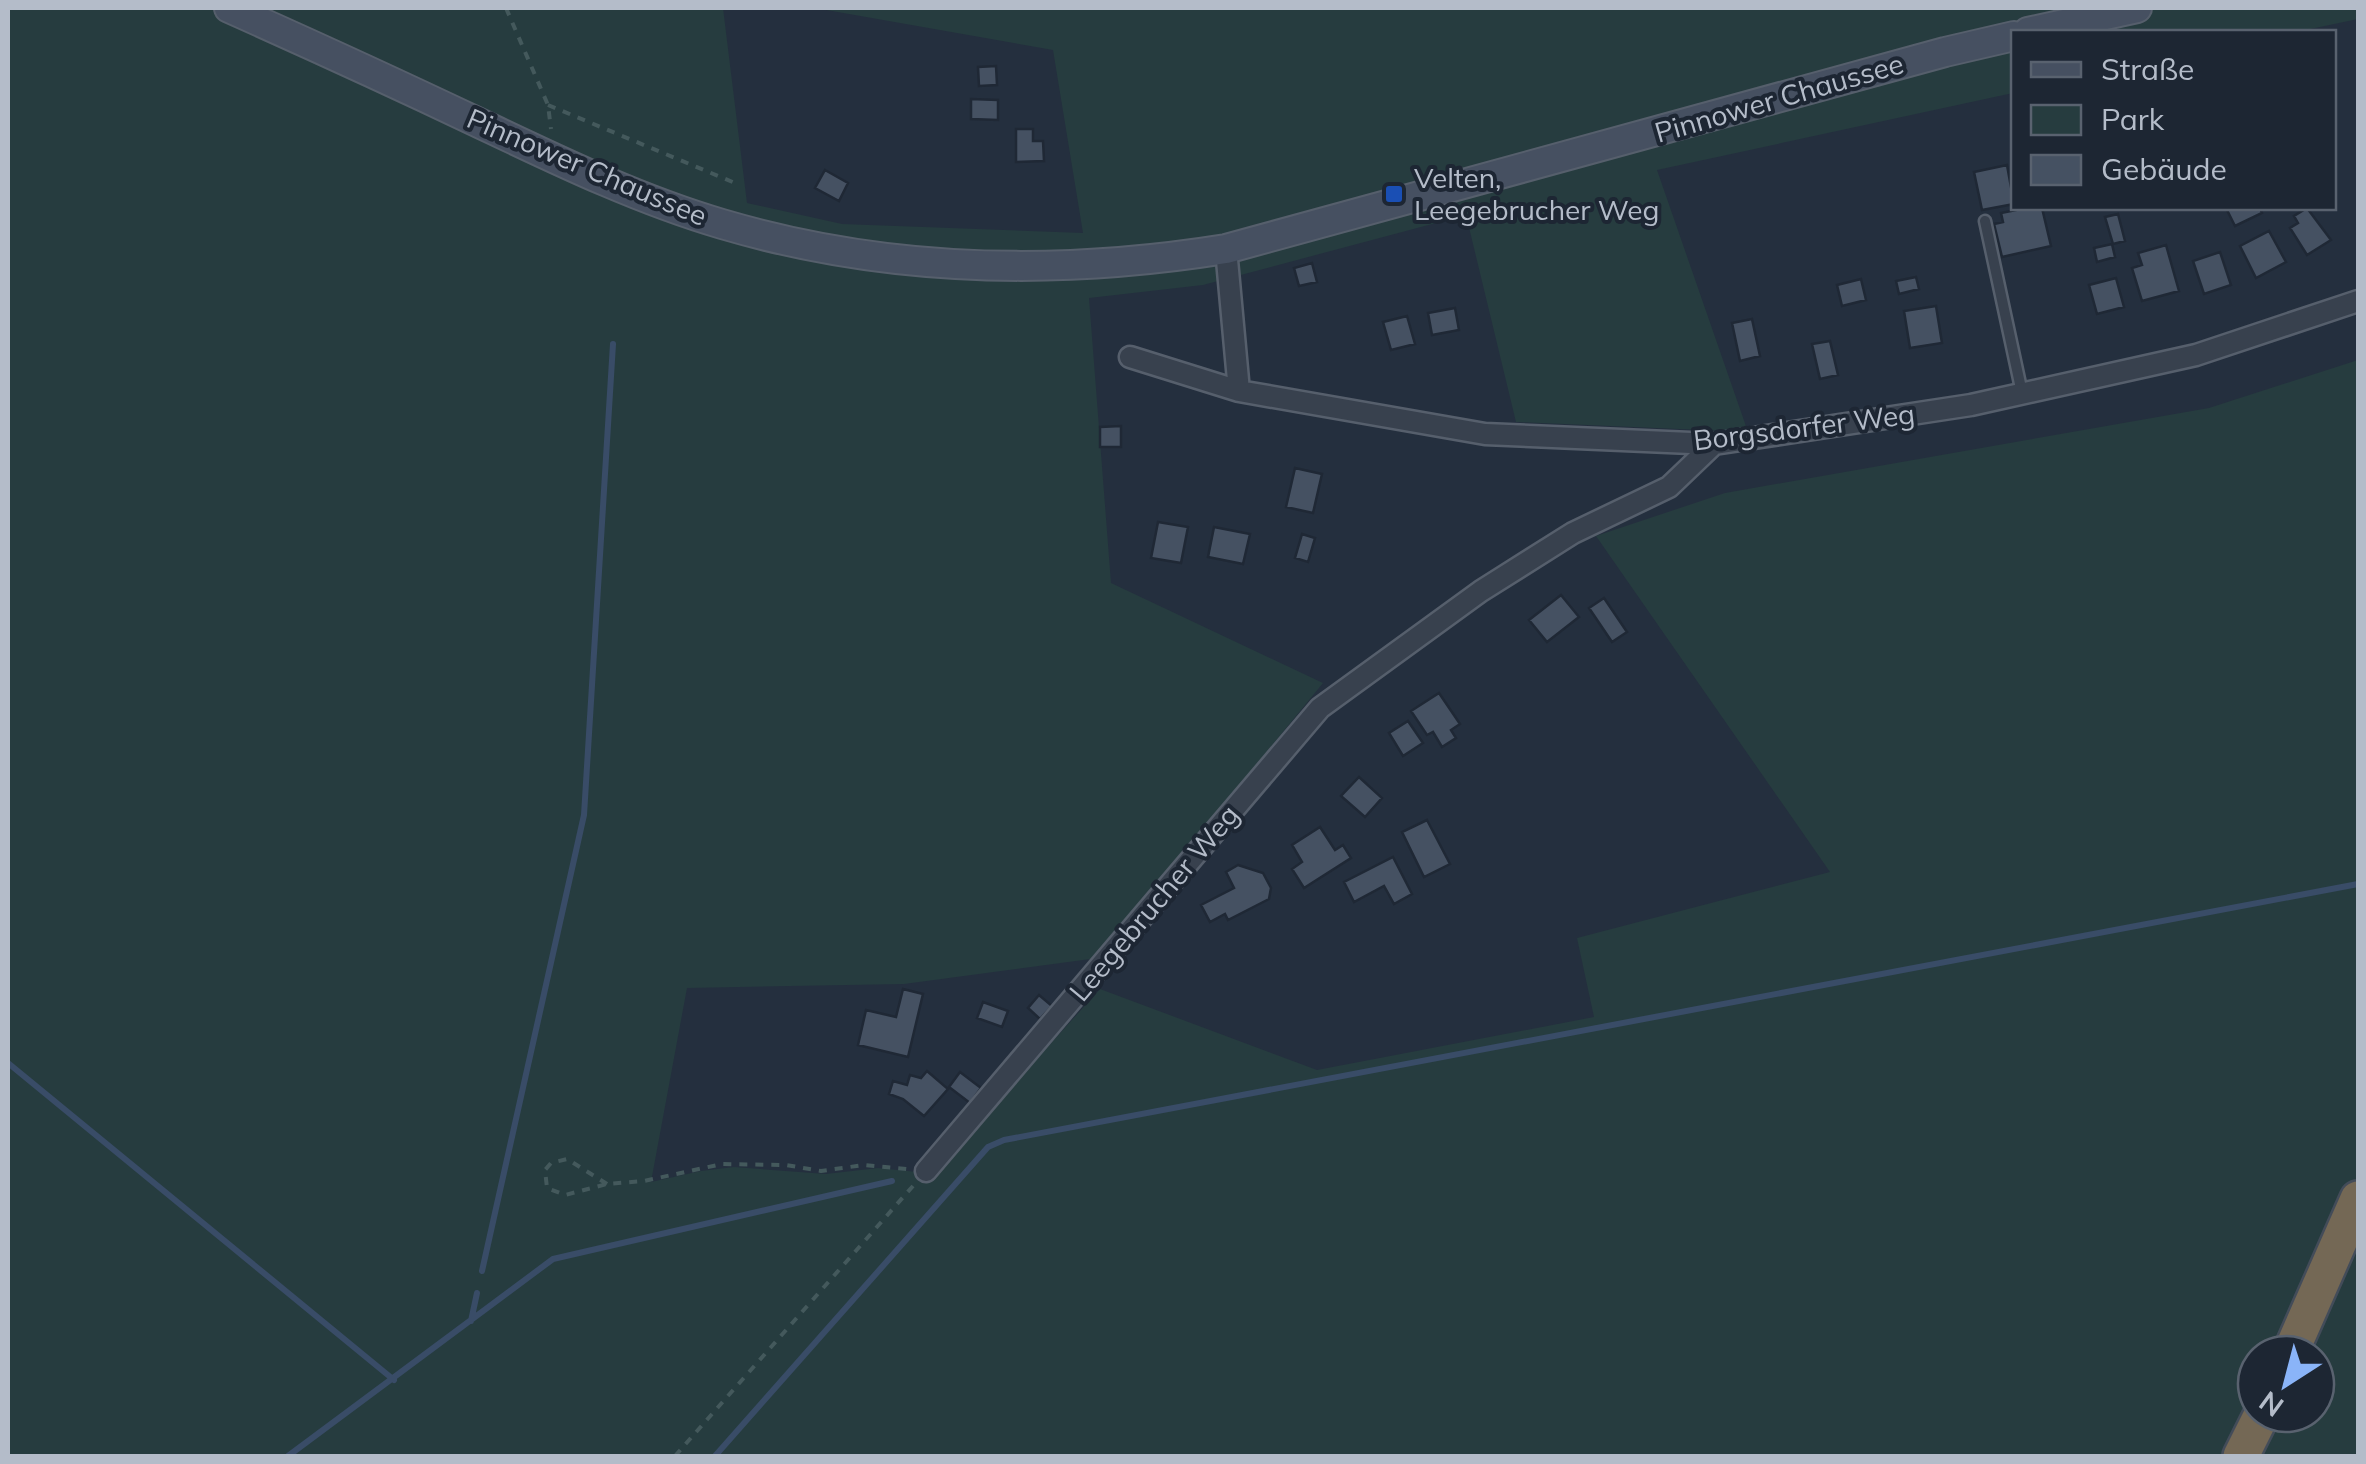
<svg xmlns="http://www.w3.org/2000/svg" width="2366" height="1464" font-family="Mulish,sans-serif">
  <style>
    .green { fill: #263c3f; fill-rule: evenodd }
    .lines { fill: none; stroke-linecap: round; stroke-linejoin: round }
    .stream { stroke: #394c67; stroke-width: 6 }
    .building { fill: #455162; stroke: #1f2835; stroke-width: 2.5 }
    .lane-casing { stroke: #565f6c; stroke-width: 15 }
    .street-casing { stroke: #565f6c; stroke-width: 25 }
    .secondary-casing { stroke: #565f6c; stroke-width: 32 }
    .highway-casing { stroke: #434c59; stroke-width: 40 }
    .path { stroke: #44595c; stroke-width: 4; stroke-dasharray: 8 8; stroke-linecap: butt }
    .lane { stroke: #38414e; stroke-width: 10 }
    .street { stroke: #38414e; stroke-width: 20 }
    .secondary { stroke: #465061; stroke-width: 28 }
    .highway { stroke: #746855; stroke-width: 35 }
    .transit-dot { fill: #1a4fb4; stroke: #1d2633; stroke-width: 4 }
    .labels { text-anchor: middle; stroke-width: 8; stroke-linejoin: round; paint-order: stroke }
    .street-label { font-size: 28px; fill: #b4bcc9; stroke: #1d2633 }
    .poi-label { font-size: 28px; fill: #b4bcc9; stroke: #1d2633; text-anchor: start }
  </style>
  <rect width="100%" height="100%" fill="#242f3e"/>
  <path class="green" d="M8 8H723L747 203 842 224 1083 233 1053 50 815 8H2358V19L2296 32H2014L2013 93 1657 170 1748 432 1516 422 1466 215 1203 285 1089 298 1111 583 1323 683 1098 958 904 984 687 988 651 1182 701 1171 734 1167 826 1174 878 1168 917 1172 937 1169 1100 989 1317 1070 1594 1017 1577 938 1830 872 1596 536 1725 493 2209 408 2358 360V1456H8ZM2256 1354H2316V1414H2256Z"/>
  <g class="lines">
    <path class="stream" d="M8 1063 394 1380
      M482 1271 584 815 613 344
      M471 1321 477 1293
      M288 1456 553 1259 892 1181
      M715 1456 988 1147 1004 1140 2358 884"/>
  </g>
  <path class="building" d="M996 66 997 85 979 86 978 67Z
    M971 99 998 100V120L971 119Z
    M1016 129H1033V141H1043L1044 161 1016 162Z
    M2007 165 2014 204 1982 210 1974 172Z
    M825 170 848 183 839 201 815 188Z
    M2026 208H2042L2051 246 2002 257 1994 224 2003 222 2001 213Z
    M2226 208H2260L2262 213 2235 226Z
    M2307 208 2331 240 2307 255 2290 228 2298 223 2294 216Z
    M2118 214 2125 241 2113 244 2105 217Z
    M2269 231 2286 262 2256 278 2240 246Z
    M2112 244 2115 257 2097 262 2094 248Z
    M2166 245 2179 291 2142 301 2132 268 2142 265 2138 253Z
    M2220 252 2231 285 2204 294 2193 261Z
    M1312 263 1317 282 1299 286 1294 268Z
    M1916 277 1919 289 1899 294 1896 281Z
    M2116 278 2124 307 2097 314 2089 285Z
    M1861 279 1866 300 1842 306 1837 285Z
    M1936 306 1942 343 1910 348 1904 311Z
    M1455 308 1459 330 1432 335 1428 313Z
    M1407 316 1415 344 1391 350 1383 322Z
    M1752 319 1760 356 1740 361 1732 323Z
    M1830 341 1838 375 1820 379 1812 344Z
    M1121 426V447H1100V427Z
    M1295 468 1322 474 1313 513 1286 507Z
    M1158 522 1188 527 1181 563 1151 558Z
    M1214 527 1250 534 1243 564 1208 557Z
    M1302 534 1315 538 1308 562 1295 558Z
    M1561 595 1579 617 1547 642 1529 620Z
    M1604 598 1627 632 1612 642 1589 608Z
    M1439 693 1460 724 1451 730 1456 738 1442 747 1433 732 1427 735 1411 711Z
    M1408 721 1423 743 1403 756 1389 733Z
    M1359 777 1382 798 1365 817 1341 796Z
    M1427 820 1450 864 1424 877 1402 832Z
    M1320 827 1335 850 1343 845 1351 858 1304 888 1292 869 1302 862 1292 845Z
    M1393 857 1412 894 1394 904 1384 886 1354 902 1344 882Z
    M1238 865 1263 873 1271 888 1269 899 1228 920 1225 914 1210 922 1201 905 1234 888 1226 872Z
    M903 989 923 994 908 1057 858 1045 866 1010 896 1017Z
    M1039 995 1052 1006 1040 1019 1028 1008Z
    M983 1002 1008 1011 1002 1027 977 1018Z
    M927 1071 948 1089 924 1116 903 1099 889 1094 893 1081 907 1085 910 1075 921 1078Z
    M960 1072 981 1088 970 1103 949 1087Z"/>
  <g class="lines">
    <defs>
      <path id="lane" d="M1985 221 2022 393"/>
      <path id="street" d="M1226 249 1239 391
        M1130 357 1239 391 1485 434 1714 444 1971 405 2196 355 2358 301
        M926 1171 1320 708 1481 591 1573 533 1669 487 1714 444"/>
      <path id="secondary" d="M229 8C312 45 395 83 477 122 557 160 637 199 722 224 888 273 1057 276 1226 249L1945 52 2014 36
        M2028 32 2137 8"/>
      <path id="highway" d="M2290 1354 2358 1199
        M2241 1456 2262 1414"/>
    </defs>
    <use href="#lane" class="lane-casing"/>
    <use href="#street" class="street-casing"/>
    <use href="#secondary" class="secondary-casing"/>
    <use href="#highway" class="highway-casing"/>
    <path class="path" d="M506 8 548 105 551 129
      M548 105 735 183
      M607 1184 567 1159 551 1163 545 1170 547 1188 565 1195 607 1184 644 1181 722 1164 786 1165 821 1171 864 1165 907 1169
      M675 1456 913 1186"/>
    <use href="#lane" class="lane"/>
    <use href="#street" class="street"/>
    <use href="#secondary" class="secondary"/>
    <use href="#highway" class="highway"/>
  </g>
  <rect class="transit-dot" x="1384" y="184" width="20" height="20" rx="5"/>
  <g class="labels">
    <g class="street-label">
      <text transform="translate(1779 98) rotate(-16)" y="10">Pinnower Chaussee</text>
      <text transform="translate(587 167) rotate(23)" y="10">Pinnower Chaussee</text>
      <text transform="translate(1804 427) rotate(-7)" y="10">Borgsdorfer Weg</text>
      <text transform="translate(1154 903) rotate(-50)" y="10">Leegebrucher Weg</text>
    </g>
    <g class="poi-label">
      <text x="1414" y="188">Velten,<tspan x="1414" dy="32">Leegebrucher Weg</tspan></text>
    </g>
  </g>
  <rect width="2366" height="1464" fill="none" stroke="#b4bcc9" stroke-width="20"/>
  <rect x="2011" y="30" width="325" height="180" fill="#1d2633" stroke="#59626f" stroke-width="2.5"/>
  <rect x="2031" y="62" width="50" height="15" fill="#465061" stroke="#59626f" stroke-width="2.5"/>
  <text x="2101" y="80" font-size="30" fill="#b4bcc9">Straße</text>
  <rect x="2031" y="105" width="50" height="30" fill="#263c3f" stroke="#59626f" stroke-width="2.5"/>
  <text x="2101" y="130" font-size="30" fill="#b4bcc9">Park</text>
  <rect x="2031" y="155" width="50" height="30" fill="#455162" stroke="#59626f" stroke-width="2.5"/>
  <text x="2101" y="180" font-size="30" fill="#b4bcc9">Gebäude</text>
  <g transform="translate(2286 1384) rotate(216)"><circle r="48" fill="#1d2633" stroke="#59626f" stroke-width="2.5"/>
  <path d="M0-8L18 38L0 25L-18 38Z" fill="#8ab4f8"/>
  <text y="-15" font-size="28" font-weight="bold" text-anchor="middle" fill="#b4bcc9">N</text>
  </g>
</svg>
